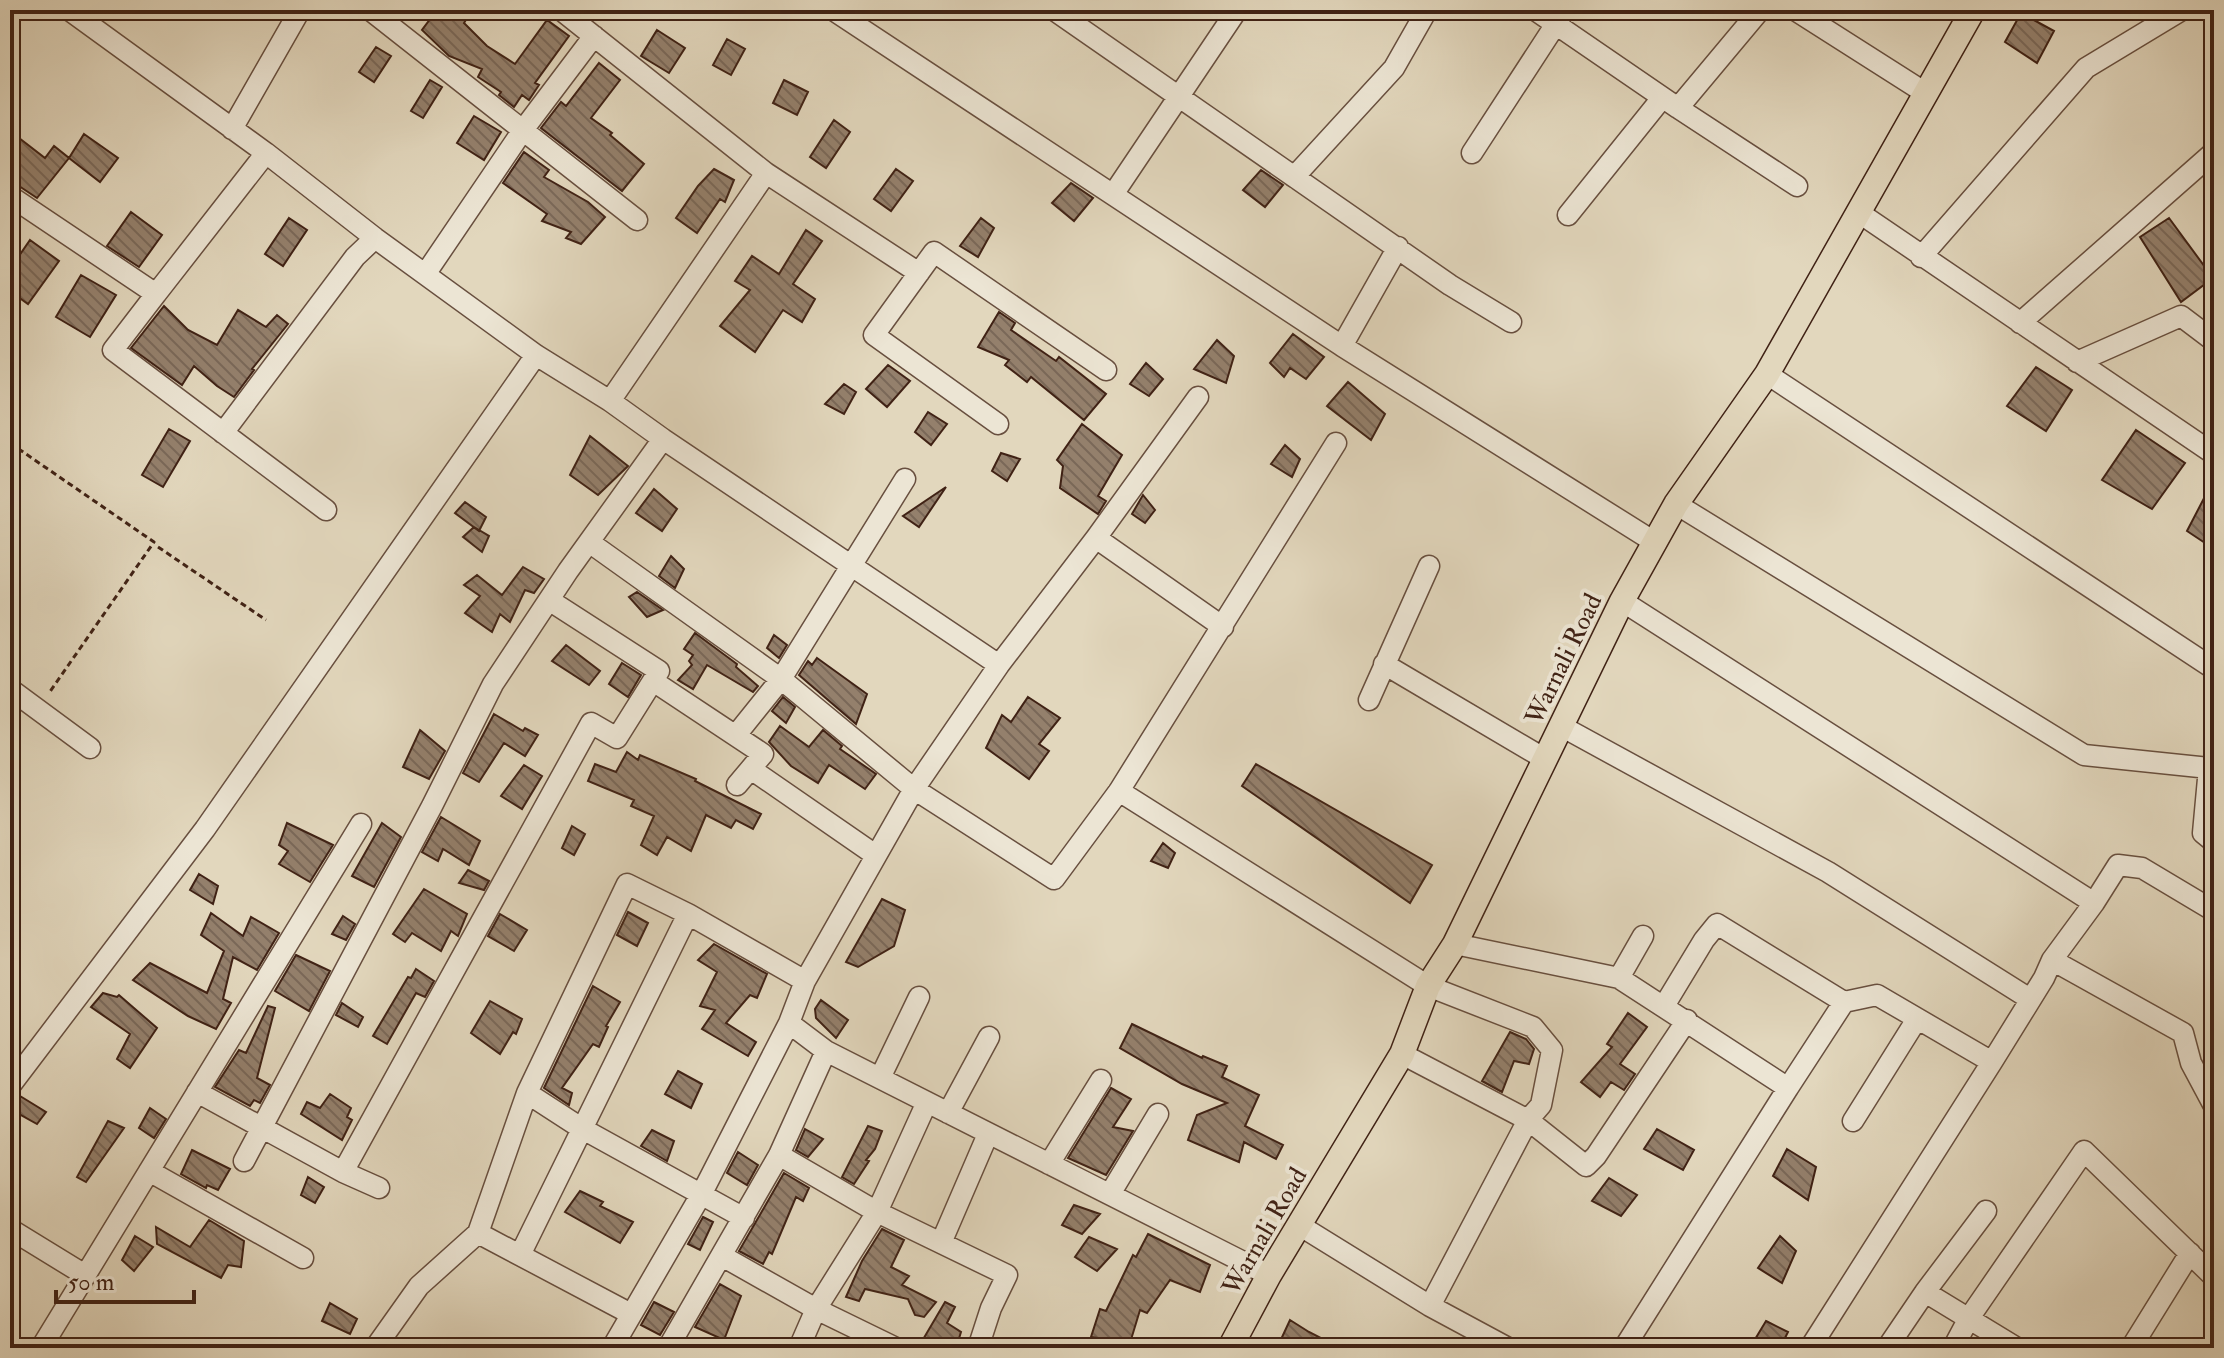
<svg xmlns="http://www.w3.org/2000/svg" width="2224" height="1358" font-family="'IM FELL Double Pica',serif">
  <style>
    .building { fill: url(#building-back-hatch); stroke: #402215; stroke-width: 2 }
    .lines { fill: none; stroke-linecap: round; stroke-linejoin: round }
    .minor-casing { stroke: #684f3f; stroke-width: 23 }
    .major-casing { stroke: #402215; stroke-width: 27 }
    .path { stroke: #402215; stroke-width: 3; stroke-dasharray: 6 4; stroke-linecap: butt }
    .minor { stroke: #ece5d4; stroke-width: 20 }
    .major { stroke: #e2d7bd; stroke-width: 24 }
    .labels { text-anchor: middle; stroke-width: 8; stroke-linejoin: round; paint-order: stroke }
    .street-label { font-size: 26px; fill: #402215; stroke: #ece5d4 }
  </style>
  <defs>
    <pattern id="building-back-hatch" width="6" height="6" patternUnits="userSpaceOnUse" patternTransform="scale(2)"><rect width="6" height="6" fill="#94806c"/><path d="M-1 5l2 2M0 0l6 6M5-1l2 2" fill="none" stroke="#7a6858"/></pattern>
  </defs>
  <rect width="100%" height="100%" fill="#e2d7bd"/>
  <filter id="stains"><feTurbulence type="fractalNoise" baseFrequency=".0025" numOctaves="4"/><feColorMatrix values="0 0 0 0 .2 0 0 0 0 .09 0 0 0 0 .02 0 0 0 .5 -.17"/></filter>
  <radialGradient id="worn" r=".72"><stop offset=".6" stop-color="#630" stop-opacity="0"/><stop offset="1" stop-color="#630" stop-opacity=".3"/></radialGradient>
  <path class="building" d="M437 10H472L464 23 487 46 515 64 547 20 569 36 535 83 539 85 529 100 522 95 514 107 499 95 501 92 478 77 482 69 449 56 422 30Z
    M2021 13 2054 31 2037 63 2005 42Z
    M657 30 685 48 669 73 641 56Z
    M727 39 745 49 731 75 713 65Z
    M376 47 391 56 374 82 359 72Z
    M599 63 620 80 591 118 612 133 610 135 644 164 622 191 541 128 561 102 566 106Z
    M430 80 442 87 423 118 411 111Z
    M784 80 808 92 797 115 773 103Z
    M474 116 501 132 484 160 457 143Z
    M834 120 850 132 826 168 810 157Z
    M10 131 45 158 54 146 69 158 37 198 10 180Z
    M84 134 118 158 100 182 69 158Z
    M524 152 549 170 544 177 588 202 605 217 581 244 566 238 571 232 542 221 547 214 503 183Z
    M714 169 734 180 725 202 720 199 697 233 676 218 698 186Z
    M896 169 913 181 891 211 874 199Z
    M1261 170 1283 185 1265 207 1243 190Z
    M1071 183 1093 198 1074 221 1052 203Z
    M131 212 162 235 139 267 107 246Z
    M289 218 307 230 283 266 265 254Z
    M981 218 994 228 978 257 960 246Z
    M2169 218 2213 278 2181 302 2140 237Z
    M806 230 822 241 793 284 815 299 802 322 783 310 755 352 720 326 750 290 735 281 752 256 779 274Z
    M30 240 59 261 28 304 10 291V269Z
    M81 275 116 295 90 337 56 317Z
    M164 306 188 330 217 345 238 310 266 327 277 315 288 324 252 369 254 370 234 397 217 386 194 366 182 385 131 348Z
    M999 312 1015 323 1011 330 1056 361 1059 357 1106 394 1084 420 1031 377 1027 382 1005 365 1009 360 978 347Z
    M1293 334 1324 357 1306 379 1290 368 1284 377 1270 363Z
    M1217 340 1234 356 1226 383 1194 369Z
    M1146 363 1163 379 1149 396 1130 384Z
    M888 365 910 381 887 407 866 389Z
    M2036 367 2072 390 2046 431 2007 406Z
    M1348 382 1385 414 1371 440 1327 406Z
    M844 384 856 392 844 414 825 404Z
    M928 412 947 424 931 445 915 432Z
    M1082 424 1122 455 1098 496 1106 501 1098 514 1060 488 1063 466 1057 460Z
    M169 429 190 441 163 487 142 475Z
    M2136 430 2185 463 2152 509 2102 480Z
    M590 436 628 466 598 495 570 475Z
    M1285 445 1300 459 1292 477 1271 464Z
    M1001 453 1020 459 1007 481 992 471Z
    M2214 479V549L2187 531Z
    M946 487 919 527 903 516Z
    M654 489 677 509 662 531 636 513Z
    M1143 495 1155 510 1145 523 1132 514Z
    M465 502 486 517 479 531 455 513Z
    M474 527 489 536 482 552 463 537Z
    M671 556 684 569 675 588 659 576Z
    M523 567 544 579 534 593 525 590 510 622 500 614 492 632 465 613 480 596 464 585 477 575 502 595Z
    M637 592 663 610 647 617 629 597Z
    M695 633 737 664 736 667 758 686 753 692 707 665 693 689 678 680 692 665 689 661 693 655 684 649Z
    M774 635 787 645 779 658 767 648Z
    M566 645 600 671 589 685 552 661Z
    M817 658 867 694 856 724 799 675 808 661 812 665Z
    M622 663 641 675 628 697 609 684Z
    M783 697 795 707 786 723 772 711Z
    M1028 697 1060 718 1039 744 1049 751 1029 779 986 748 1002 715 1011 722Z
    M494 714 523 731 525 728 538 735 525 756 504 743 479 782 463 773Z
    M780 726 809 747 823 730 842 746 840 749 876 774 865 789 829 765 818 783 791 766 769 742Z
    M420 730 445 751 429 779 403 767Z
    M627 752 638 760 640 755 696 779 695 781 761 814 753 829 736 820 731 828 706 815 691 851 667 837 657 855 641 845 654 816 631 806 634 800 588 781 595 764 616 772Z
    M1256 764 1432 865 1410 903 1242 786Z
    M524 765 542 776 522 809 501 796Z
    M441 817 480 841 469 865 443 849 438 861 422 852Z
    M287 823 333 845 310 882 279 864 288 851 279 845Z
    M382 823 401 837 374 887 352 876Z
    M572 826 585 834 574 855 562 848Z
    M1163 843 1175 853 1168 868 1151 861Z
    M468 870 489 881 484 890 459 883Z
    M199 874 218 886 213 904 190 890Z
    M424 889 467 914 458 936 451 931 441 951 412 933 405 942 393 934Z
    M882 899 905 910 894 946 858 967 846 962Z
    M628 912 648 923 637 946 617 935Z
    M211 913 243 936 251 917 279 933 257 970 233 957 223 999 231 1003 216 1029 188 1016 133 980 150 963 207 993 224 951 201 935Z
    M500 914 527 930 514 951 488 936Z
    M343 916 355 924 346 940 332 934Z
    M714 944 767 974 757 998 750 995 726 1023 756 1042 748 1056 702 1029 715 1010 700 1006 717 972 698 960Z
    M296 955 330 971 309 1011 275 991Z
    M416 969 434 981 425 997 416 993 387 1044 373 1036 408 977 411 978Z
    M593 986 620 1002 606 1026 608 1027 599 1047 593 1044 562 1088 572 1093 569 1105 544 1088Z
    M103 993 117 997 119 995 157 1028 130 1068 117 1059 130 1034 91 1007Z
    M821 1000 848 1020 836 1038 816 1018 815 1009Z
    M490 1001 522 1019 516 1034 513 1032 500 1054 471 1033Z
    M342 1003 363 1017 358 1027 336 1015Z
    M268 1006 275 1008 257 1078 270 1085 260 1103 254 1100 250 1106 215 1087 239 1050 246 1053Z
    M1628 1013 1647 1027 1620 1064 1635 1074 1624 1090 1611 1082 1600 1097 1581 1082 1612 1047 1607 1044Z
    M1132 1024 1202 1058 1203 1056 1227 1066 1222 1077 1259 1095 1245 1126 1283 1145 1276 1159 1244 1142 1239 1162 1188 1140 1197 1115 1227 1103 1182 1084 1120 1048Z
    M1510 1032 1526 1039 1534 1049 1529 1064 1514 1061 1502 1092 1482 1081Z
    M678 1071 702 1084 691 1108 665 1094Z
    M1111 1088 1131 1099 1113 1127 1133 1131 1106 1175 1068 1158Z
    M330 1094 351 1108 347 1117 352 1120 342 1140 301 1114 307 1102 320 1108Z
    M20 1096 46 1112 37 1124 12 1110Z
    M150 1108 166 1119 154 1138 139 1128Z
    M108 1121 124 1128 86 1182 77 1177Z
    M868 1126 882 1131 875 1149 866 1160 869 1161 854 1184 842 1177Z
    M805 1129 823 1139 808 1157 796 1150Z
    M1657 1129 1694 1150 1683 1170 1644 1149Z
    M652 1130 674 1141 667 1161 641 1146Z
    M1787 1149 1816 1167 1808 1200 1773 1176Z
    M192 1150 230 1169 218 1190 207 1185 206 1188 181 1174Z
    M738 1152 758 1165 747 1185 727 1173Z
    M784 1173 809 1188 803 1201 796 1197 772 1254 769 1252 763 1264 739 1251Z
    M308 1177 324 1187 315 1203 301 1195Z
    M1609 1178 1637 1195 1621 1216 1592 1201Z
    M580 1191 603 1202 600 1206 633 1222 620 1243 565 1212Z
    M1074 1205 1100 1214 1082 1234 1062 1225Z
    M703 1217 713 1222 700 1250 688 1244Z
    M209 1220 244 1241 241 1267 228 1265 221 1278 157 1244 156 1227 190 1247Z
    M882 1229 904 1240 891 1267 909 1276 902 1285 936 1302 924 1317 915 1315 908 1299 865 1289 859 1301 846 1297 862 1261Z
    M1148 1234 1210 1265 1200 1292 1170 1280 1147 1313 1140 1310 1130 1343 1091 1337 1100 1309 1106 1311 1133 1255 1136 1257Z
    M135 1236 153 1247 134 1271 122 1260Z
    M1780 1236 1796 1251 1782 1283 1758 1268Z
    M1089 1237 1117 1249 1097 1271 1075 1257Z
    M720 1284 741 1296 724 1340 695 1327Z
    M654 1302 674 1312 660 1335 641 1325Z
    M945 1302 955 1307 947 1323 961 1332 956 1348 940 1340 936 1348H918Z
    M330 1303 357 1319 350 1334 322 1321Z
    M1290 1320 1309 1332 1340 1348H1277Z
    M1766 1321 1788 1332 1780 1348H1765L1754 1341Z"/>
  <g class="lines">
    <defs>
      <path id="minor" d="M69 10 266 153 375 238 536 355 610 401 663 439 999 665
        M370 10 637 220
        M561 10 766 173 919 273
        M833 10 1342 346 1656 543
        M1054 10 1450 285 1511 322
        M1535 10 1678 108 1760 10
        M1795 10 1927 94
        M1678 108 1797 186
        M232 129 300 10
        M1472 153 1565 10
        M1294 177 1394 68 1427 10
        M1114 193 1237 10
        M10 196 156 294 113 350 326 510
        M1858 212 2214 454
        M1568 215 1662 98
        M1921 257 2086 68 2182 10
        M426 273 523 130 594 36
        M156 294 266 153
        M2020 323 2214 152
        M1342 346 1398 247
        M2077 362 2181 316 2214 341
        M1767 374 2214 669
        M610 401 766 173
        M998 424 874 335 934 252 1106 370
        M223 433 355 257 375 238
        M1676 504 2084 755 2209 768 2203 833 2214 842
        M1096 538 1198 397
        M589 542 781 679 914 789 1054 879 1119 791 1336 443
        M1622 601 2094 903 2052 960 2044 978 1992 1062 1810 1348
        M1384 664 1545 759
        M653 681 763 754 737 785
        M10 689 90 748
        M1369 700 1429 566
        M1561 726 1828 872 2030 999
        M736 735 781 679 905 479
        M751 769 871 852
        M1119 791 1428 986 1533 1027 1552 1050 1541 1105 1528 1120 1402 1054
        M2094 903 2118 865 2142 868 2214 911
        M1455 944 1619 978 1788 1088 1624 1348
        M2052 960 2183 1033 2191 1063 2214 1106
        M1619 978 1643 936
        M805 981 914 789 999 665 1096 538 1223 627
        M1664 1006 1704 940 1717 924 1844 1002 1877 995 1992 1062
        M880 1078 919 997
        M10 1086 205 829 536 355
        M1788 1088 1844 1002
        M197 1092 343 1172 379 1188
        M527 1093 627 884 688 914 805 981 789 1023 826 1051 1269 1275
        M948 1113 989 1037
        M1853 1121 1917 1019
        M779 1155 877 1212 1007 1275 991 1308 978 1348
        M244 1161 432 806 493 684 568 571 663 439
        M1049 1164 1101 1080
        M149 1171 303 1258
        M343 1172 591 723 617 738 659 671 549 600
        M1110 1194 1158 1114
        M1299 1225 1430 1306 1508 1348
        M10 1229 85 1275
        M478 1233 631 1314
        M941 1243 988 1134
        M520 1255 688 914
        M722 1256 816 1309 799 1348
        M1925 1292 2017 1348
        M1430 1306 1528 1120 1586 1166 1596 1156 1687 1020
        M41 1348 361 824
        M375 1348 419 1286 478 1233 527 1093 581 1128 744 1218
        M612 1348 702 1193 789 1023
        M668 1348 779 1155 826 1051
        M896 1348 816 1309 877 1212 927 1102
        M1887 1348 1925 1292 1986 1211
        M1953 1348 1969 1318 2084 1151 2214 1277
        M2131 1348 2190 1253"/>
      <path id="major" d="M1230 1348 1269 1275 1402 1054 1428 986 1455 944 1622 601 1676 504 1767 374 1973 10"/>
    </defs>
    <use href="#minor" class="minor-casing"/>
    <use href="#major" class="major-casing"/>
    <path class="path" d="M10 443 154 542 49 693
      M158 547 266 620"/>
    <use href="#minor" class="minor"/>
    <use href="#major" class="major"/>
  </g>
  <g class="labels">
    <g class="street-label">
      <text transform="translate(1563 659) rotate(-64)" y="9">Warnali Road</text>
      <text transform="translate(1264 1231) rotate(-60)" y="9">Warnali Road</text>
    </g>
  </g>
  <rect width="2224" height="1358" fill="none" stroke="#e2d7bd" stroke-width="40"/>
  <rect x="12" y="12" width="2200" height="1334" fill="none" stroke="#402215" stroke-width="4"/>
  <rect x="20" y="20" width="2184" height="1318" fill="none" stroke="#402215" stroke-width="2"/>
  <path d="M56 1290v12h138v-12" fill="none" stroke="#402215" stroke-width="4"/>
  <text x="68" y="1290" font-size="24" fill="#402215" stroke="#ece5d4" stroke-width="6" paint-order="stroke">50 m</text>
  <rect width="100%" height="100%" filter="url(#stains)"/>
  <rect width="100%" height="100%" fill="url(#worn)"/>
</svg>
